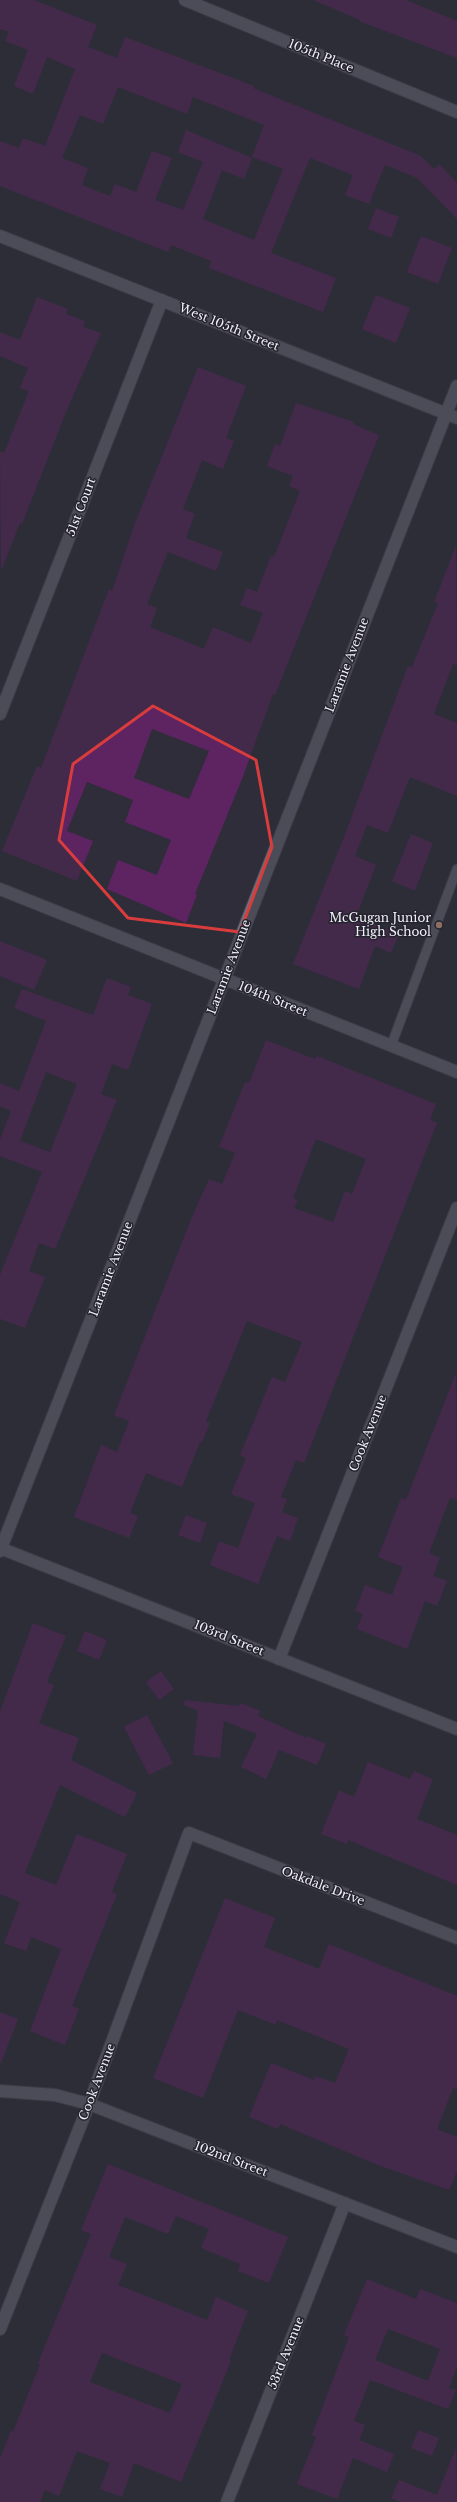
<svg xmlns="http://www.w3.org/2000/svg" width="457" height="2502" font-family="'Libre Baskerville',serif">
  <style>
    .building { fill: #5d2461; fill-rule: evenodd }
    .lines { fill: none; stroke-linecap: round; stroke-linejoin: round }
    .lane-casing { stroke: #4b4a54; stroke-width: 11 }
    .street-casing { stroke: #4b4a54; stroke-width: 14 }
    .secondary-casing { stroke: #4b4a54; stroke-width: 14 }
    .lane { stroke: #72717e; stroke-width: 9 }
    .street { stroke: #72717e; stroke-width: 12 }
    .secondary { stroke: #72717e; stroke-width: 12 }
    .marked { fill: none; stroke: #d93c3d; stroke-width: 3; stroke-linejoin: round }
    .education-dot { fill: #8d6e63; stroke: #24232e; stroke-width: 1.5 }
    .labels { text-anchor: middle; stroke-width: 3; stroke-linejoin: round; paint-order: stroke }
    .street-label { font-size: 12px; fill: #f1f0f8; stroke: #24232e }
    .poi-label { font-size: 12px; fill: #f1f0f8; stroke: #24232e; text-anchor: end }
  </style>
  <rect width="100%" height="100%" fill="#2e2d39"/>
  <path class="building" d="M0 0H34L97 25 88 47 117 58 125 37 254 86 253 88 421 156 434 169 439 164 457 183V219L417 178 385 165 369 204 345 195 353 175 310 158 271 253 336 278 323 312 209 268 211 261 171 245 168 252 0 186V141L19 148 23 138 45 146 75 69 47 57 33 94 14 86 28 50 5 41 9 32 0 29ZM118 87 187 114 193 97 264 125 252 157 283 169 254 240 203 219 222 170 244 179 252 158 186 130 178 152 203 162 183 210 155 200 172 158 152 151 136 192 115 184 110 196 82 185 88 168 62 158 80 115 103 124Z
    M313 0H406L457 21V58L359 21 360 20Z
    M376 208 399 217 391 238 368 229Z
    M421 236 452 248 438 284 407 272Z
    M376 295 410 308 396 343 362 329Z
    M37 297 68 309 66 314 85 321 83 327 101 333 68 407 22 524 20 523 1 571 0 451 4 453 29 391 20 388 28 368 0 356V332L20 340Z
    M198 367 246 386 226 438 234 441 223 469 202 460 183 509 195 514 186 538 223 552 216 571 168 552 147 604 157 608 150 627 204 649 213 627 251 643 263 613 240 605 247 588 257 592 271 556 274 557 300 491 289 486 293 476 267 466 275 444 280 446 296 403 354 422 353 424 379 435 275 695 273 694 242 779 195 894 197 895 186 923 107 889 118 860 157 875 171 840 125 822 133 800 87 782 67 831 93 841 77 881 2 851 37 766 41 768 109 589 112 591 135 523ZM152 729 209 751 189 799 134 778Z
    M456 546 457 665 453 664 434 714 457 723V796L410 777 388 833 367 825 355 856 376 865 356 917 399 934 391 953 375 946 359 989 293 964 344 837 408 666 412 667 438 603 434 602Z
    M411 834 433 843 415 891 392 881Z
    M0 941 47 960 34 990 0 976Z
    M107 978 131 987 128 995 152 1004 128 1070 112 1064 101 1094 117 1100 55 1249 39 1243 29 1271 45 1277 25 1328 0 1319V1275L42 1172 0 1156V1140L11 1111 0 1106V1083L19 1091 46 1021 14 1008 22 989 93 1015ZM46 1072 77 1084 50 1152 20 1141Z
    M266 1040 315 1059 317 1056 436 1104 430 1120 437 1123 304 1463 296 1460 281 1497 287 1499 282 1512 298 1518 290 1541 277 1536 258 1584 210 1565 219 1541 238 1548 255 1503 231 1494 246 1458 240 1455 272 1377 285 1382 302 1342 247 1321 206 1421 210 1423 202 1442H200L182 1487 146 1473 130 1513 138 1516 129 1538 74 1517 101 1445 117 1452 129 1421 114 1415 192 1217 209 1179 222 1184 235 1153 219 1147 245 1082 249 1083ZM316 1139 366 1159 352 1194 345 1191 333 1222 294 1208 298 1200 293 1198Z
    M456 1373 457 1500 450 1498 429 1553 440 1558 433 1576 447 1581 437 1606 425 1601 407 1649 357 1629 363 1614 355 1611 365 1585 392 1595 403 1567 378 1557 401 1498 406 1500Z
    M186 1515 207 1523 200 1543 178 1535Z
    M33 1623 66 1636 47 1682 54 1685 39 1723 79 1738 71 1760 137 1793 125 1817 60 1785 25 1873 56 1885 77 1834 127 1854 112 1892 117 1894 72 2006 79 2009 65 2045 30 2031 61 1949 31 1937 26 1951 4 1943 20 1902 0 1894V1712Z
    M85 1631 107 1640 99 1660 77 1651Z
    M161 1671 174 1689 159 1700 146 1682Z
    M185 1700 239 1706 241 1703 260 1711 258 1716 306 1738 307 1736 326 1744 317 1765 279 1750 266 1779 241 1767 257 1734 224 1721 220 1758 193 1755 198 1711 184 1705Z
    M147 1715 173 1763 149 1775 124 1727Z
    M368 1762 410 1779 414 1771 433 1779 417 1819 457 1835V1885L348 1840 347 1844 321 1834 339 1790 354 1797Z
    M225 1898 275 1918 264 1947 319 1969 329 1944 457 1996V2089L453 2088 437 2129 457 2137V2171L449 2190 378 2165 280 2124 278 2129 249 2117 271 2063 314 2080 315 2076 335 2083 349 2049 277 2020 276 2025 238 2010 203 2098 153 2078Z
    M0 2012 18 2019 1 2063H0Z
    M108 2164 288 2237 269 2283 238 2271 240 2264 201 2248 209 2229 176 2216 168 2234 125 2217 109 2257 127 2264 118 2285 207 2320 216 2297 248 2311 229 2360 231 2361 181 2482 134 2463 122 2497 100 2489 110 2463 77 2451 59 2496 45 2490 40 2502H0V2458L11 2431 13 2432 40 2364 38 2363 91 2234 81 2230ZM102 2353 182 2384 170 2413 90 2382Z
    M367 2279 416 2299 420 2289 457 2303V2367L449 2388 456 2390 448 2409 370 2380 354 2421 365 2425 359 2440 394 2454 387 2472 353 2458 337 2499 297 2484 316 2437 312 2435 349 2337 344 2335ZM388 2329 440 2349 428 2381 375 2360Z
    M418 2430 439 2438 432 2456 411 2448Z
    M456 2448 457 2502H401L391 2498 399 2480 437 2495Z"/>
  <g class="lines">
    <defs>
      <path id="lane" d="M391 1046 457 869"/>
      <path id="street" d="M185 0 457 112
        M0 236 457 418
        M0 714 162 300
        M0 889 457 1072
        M0 1551 457 386
        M279 1659 457 1208
        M0 2091 55 2095 89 2104 457 2247
        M0 2329 89 2104 189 1833 457 1938
        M227 2502 345 2203"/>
      <path id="secondary" d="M0 1548 457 1729"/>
    </defs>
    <use href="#lane" class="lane-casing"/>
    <use href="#street" class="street-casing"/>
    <use href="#secondary" class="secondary-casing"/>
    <use href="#lane" class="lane"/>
    <use href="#street" class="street"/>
    <use href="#secondary" class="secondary"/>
  </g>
  <path d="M0 0H457V2502H0ZM153 706 256 760 272 847 240 932 128 918 59 840 73 764Z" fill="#2e2d39" fill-opacity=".55" fill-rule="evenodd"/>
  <path class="marked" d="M153 706 256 760 272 847 240 932 128 918 59 840 73 764Z"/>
  <circle class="education-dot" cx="439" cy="925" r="4"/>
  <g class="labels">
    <g class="street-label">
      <text transform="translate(321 56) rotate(22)" y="4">105th Place</text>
      <text transform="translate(229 327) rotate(22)" y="4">West 105th Street</text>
      <text transform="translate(81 507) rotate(-69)" y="4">51st Court</text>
      <text transform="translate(347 665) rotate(-69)" y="4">Laramie Avenue</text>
      <text transform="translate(229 967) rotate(-69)" y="4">Laramie Avenue</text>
      <text transform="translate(273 999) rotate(22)" y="4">104th Street</text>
      <text transform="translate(111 1269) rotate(-69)" y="4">Laramie Avenue</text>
      <text transform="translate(368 1433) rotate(-68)" y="4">Cook Avenue</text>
      <text transform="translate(229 1638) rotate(22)" y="4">103rd Street</text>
      <text transform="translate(323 1886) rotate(21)" y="4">Oakdale Drive</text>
      <text transform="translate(97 2082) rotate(-69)" y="4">Cook Avenue</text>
      <text transform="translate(231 2159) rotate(21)" y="4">102nd Street</text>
      <text transform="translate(286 2353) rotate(-68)" y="4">53rd Avenue</text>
    </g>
    <g class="poi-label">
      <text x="431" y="922">McGugan Junior<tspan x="431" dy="14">High School</tspan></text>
    </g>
  </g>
</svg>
